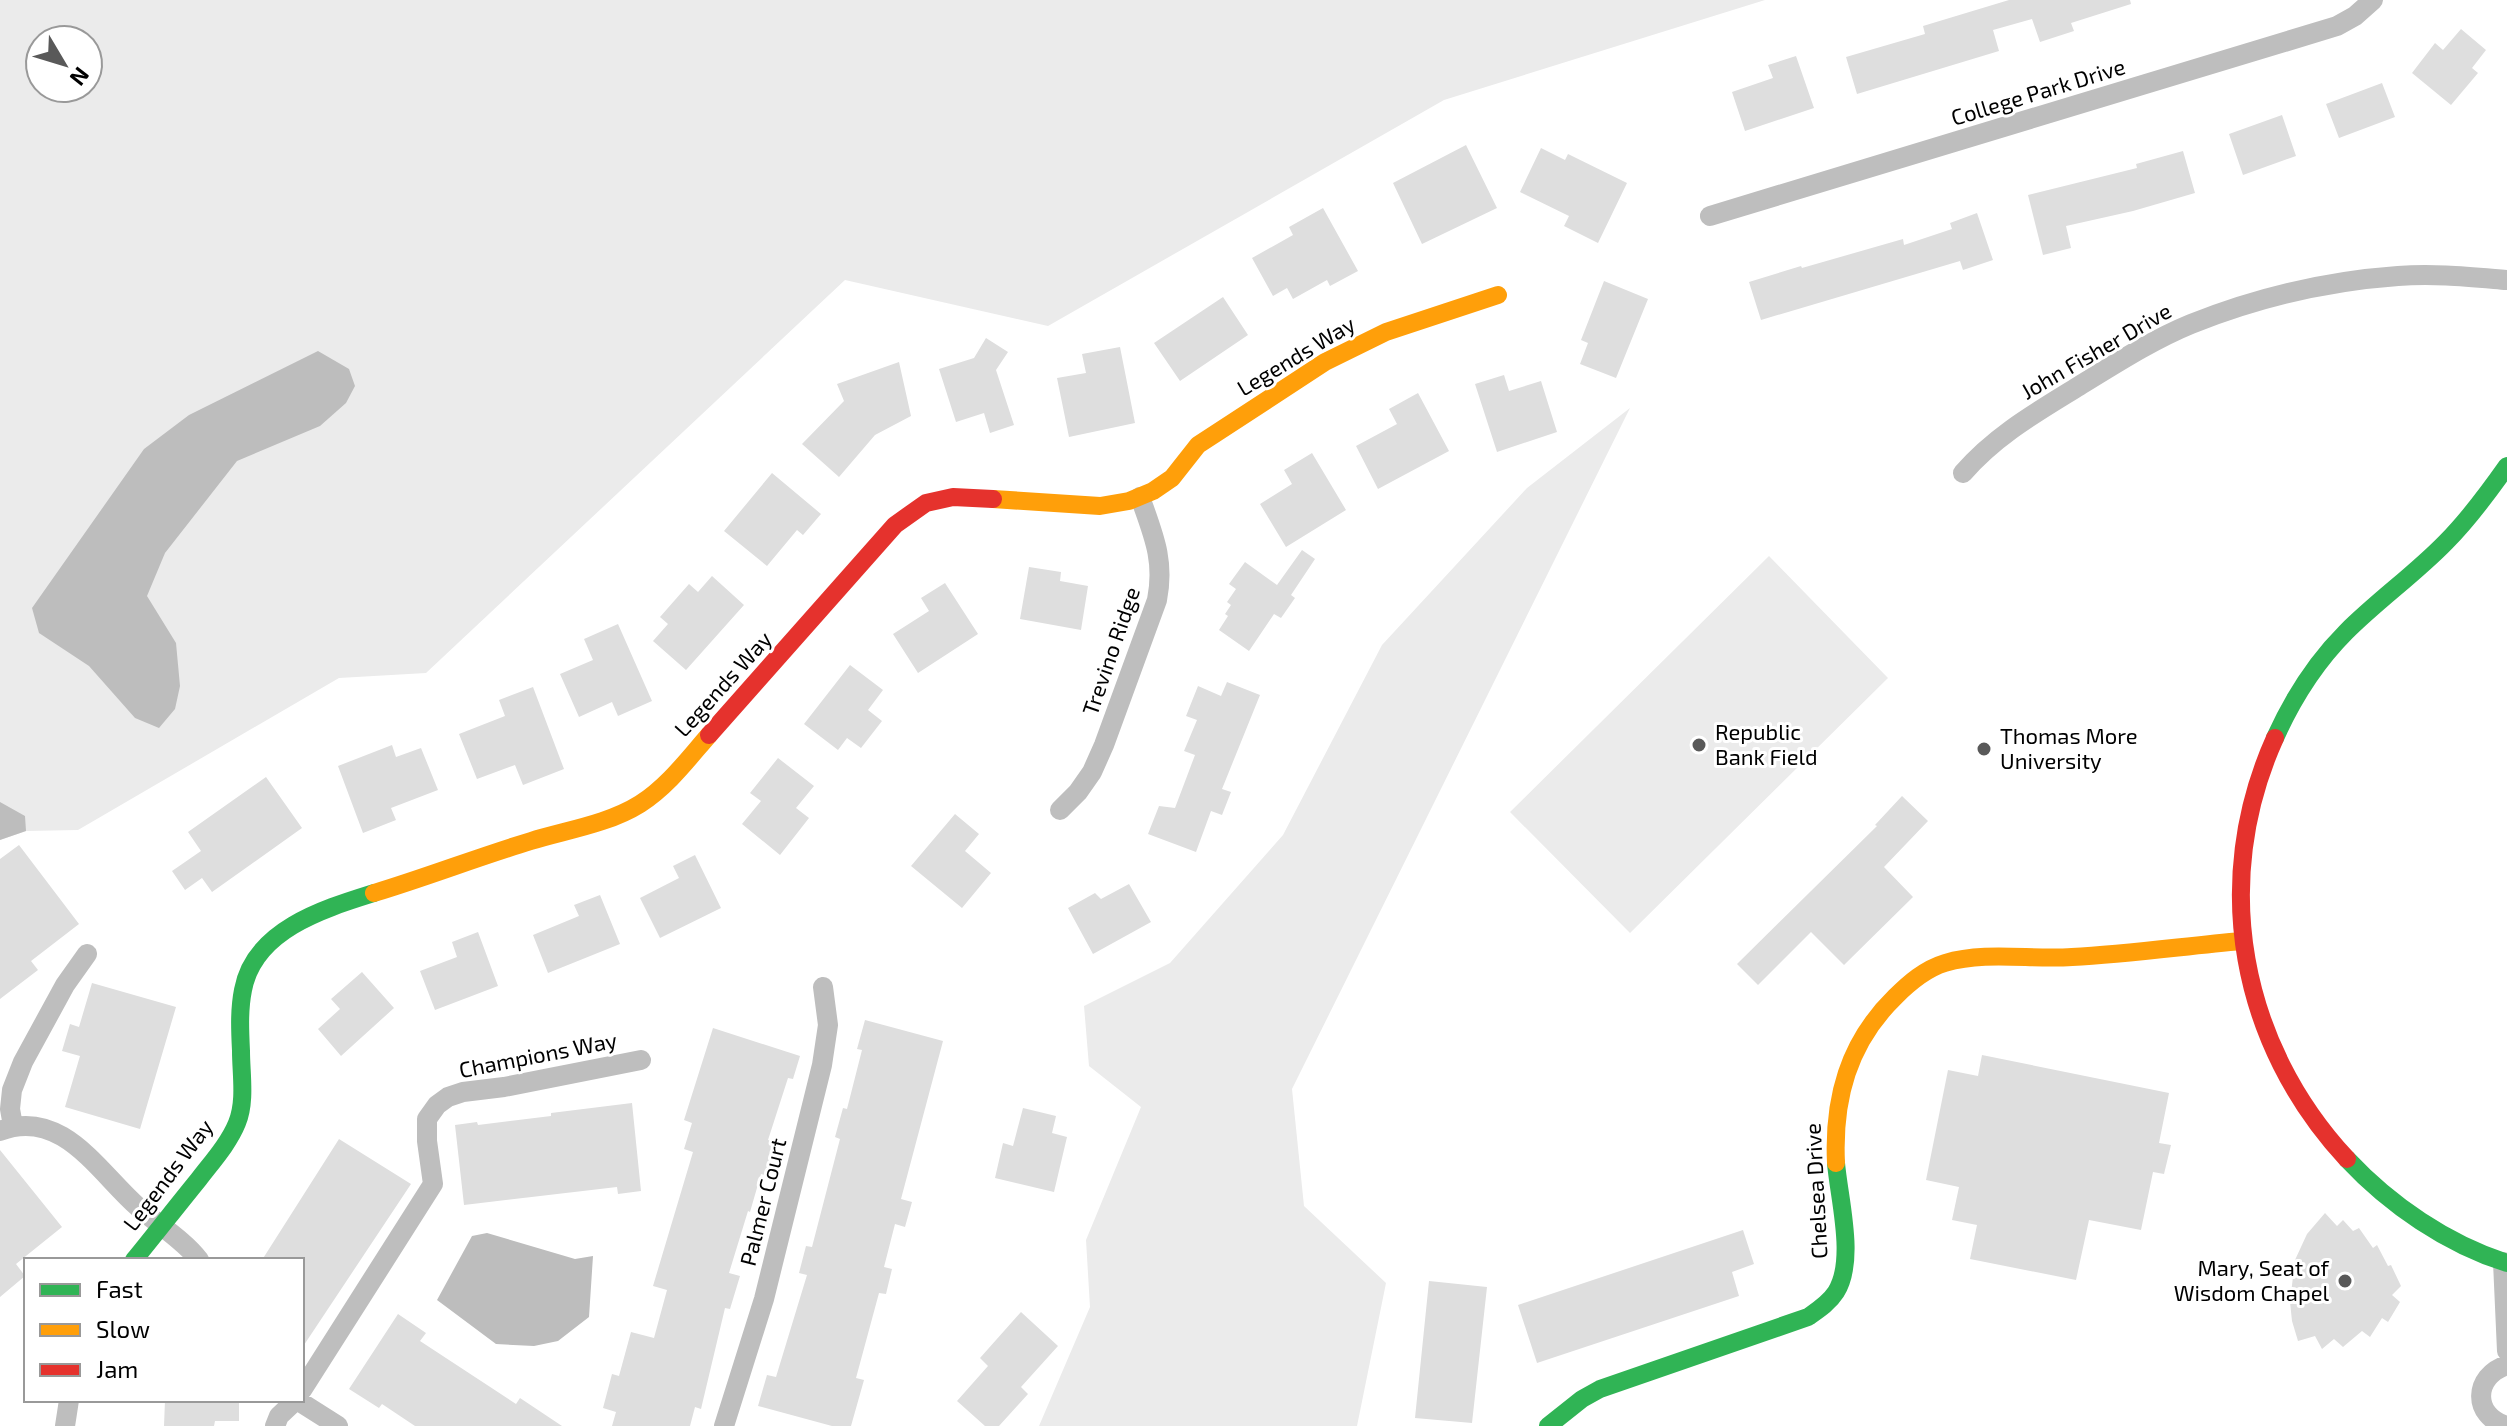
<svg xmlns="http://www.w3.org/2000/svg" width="2507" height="1426" font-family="'Exo 2',sans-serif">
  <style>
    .green { fill: #ebebeb; fill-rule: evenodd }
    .water { fill: #bdbdbd }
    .building { fill: #dedede }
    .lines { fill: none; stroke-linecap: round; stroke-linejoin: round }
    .street { stroke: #bebebe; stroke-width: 20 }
    .fast { stroke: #30b455; stroke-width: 18 }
    .slow { stroke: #ff9f0a; stroke-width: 18 }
    .jam { stroke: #e5322d; stroke-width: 18 }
    .poi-dot { fill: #595959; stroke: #fff; stroke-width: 3 }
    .labels { text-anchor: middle; stroke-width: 6; stroke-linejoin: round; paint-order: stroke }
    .street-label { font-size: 22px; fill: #000; stroke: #fff }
    .poi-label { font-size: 22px; fill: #000; stroke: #fff; text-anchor: start }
  </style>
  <rect width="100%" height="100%" fill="#fff"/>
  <path class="green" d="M0 0H1765L1444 100 1048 326 845 280 426 673 339 678 78 830 26 831 0 840ZM40 40H88V88H40Z
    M1630 408 1292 1089 1304 1206 1386 1283 1357 1426H1039L1090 1307 1086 1240 1141 1107 1089 1066 1084 1006 1170 963 1283 835 1382 645 1527 488Z
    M1769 556 1888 678 1630 933 1510 812Z"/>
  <path class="water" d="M318 351 349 369 355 386 346 403 320 426 237 461 165 553 147 596 176 643 180 686 175 709 159 728 135 718 89 666 39 633 32 608 144 449 189 415Z
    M0 802 25 816 26 831 0 840Z
    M487 1233 575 1259 593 1256 589 1317 558 1341 534 1346 496 1344 437 1300 472 1236Z"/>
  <path class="building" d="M2009 0H2130L2131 4 2071 23 2074 31 2040 42 2032 19 1993 30 1999 51 1857 94 1846 57 1925 34 1923 26Z
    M2461 29 2486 50 2472 68 2478 73 2451 105 2412 73 2435 43 2443 50Z
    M1796 56 1814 108 1745 131 1732 92 1773 78 1768 65Z
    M2382 83 2395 117 2339 138 2326 104Z
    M2282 115 2296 156 2243 175 2229 134Z
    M1466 145 1497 208 1422 244 1393 183Z
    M1541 148 1565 160 1568 154 1627 183 1598 243 1564 226 1569 216 1520 192Z
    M2183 151 2195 193 2133 211 2066 226 2071 248 2043 255 2028 195 2137 168 2136 164Z
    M1323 208 1358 271 1330 286 1327 280 1293 299 1287 288 1273 296 1252 258 1293 235 1289 227Z
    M1977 213 1993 260 1963 270 1960 261 1761 320 1749 282 1801 266 1802 268 1903 239 1904 245 1952 229 1950 223Z
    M1604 281 1648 299 1616 378 1580 364 1588 343 1581 340Z
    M1223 297 1248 335 1180 381 1154 343Z
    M986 338 1008 352 996 370 1014 425 990 433 984 413 956 422 939 369 974 358Z
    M1120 347 1135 423 1069 437 1057 378 1086 373 1082 354Z
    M899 362 911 416 875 435 839 477 802 444 844 401 837 384Z
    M1504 375 1509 391 1541 381 1557 432 1497 452 1475 384Z
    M1418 393 1449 451 1378 489 1356 446 1397 424 1389 409Z
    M1312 453 1346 510 1286 547 1260 504 1292 484 1284 470Z
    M772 473 821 514 803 535 797 530 767 566 724 531Z
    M1302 550 1315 559 1291 595 1295 598 1281 618 1274 614 1249 651 1219 630 1228 616 1225 614 1231 605 1227 602 1236 589 1229 584 1245 562 1277 585Z
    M1029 567 1061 572 1060 581 1088 586 1081 630 1020 619Z
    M712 576 744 605 686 670 653 641 668 624 660 617 689 584 698 592Z
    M945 583 978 634 918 673 893 634 929 611 921 598Z
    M618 624 652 701 618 716 612 702 579 717 560 674 593 660 584 639Z
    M850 665 883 690 868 710 882 721 861 748 847 738 838 750 804 724Z
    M1227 682 1260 695 1222 789 1231 792 1222 815 1211 811 1196 852 1148 834 1159 806 1175 808 1195 755 1184 751 1197 720 1186 716 1198 686 1221 696Z
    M533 687 564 769 523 785 515 765 477 779 459 734 505 716 499 700Z
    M392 745 396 757 421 748 438 790 391 808 396 820 363 833 338 766Z
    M778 758 814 786 796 808 809 818 780 855 742 824 761 801 750 793Z
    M266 777 302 828 212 892 202 878 185 890 172 871 201 851 188 832Z
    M1902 796 1928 821 1884 867 1913 897 1844 965 1811 932 1758 985 1737 964 1877 826 1875 825Z
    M955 814 979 834 965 851 991 873 962 908 911 866Z
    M19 845 79 924 31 961 38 970 0 999V859Z
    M695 855 721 908 660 938 640 898 679 878 673 866Z
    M1129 884 1151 922 1093 954 1068 908 1095 893 1101 899Z
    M600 895 620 944 548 973 533 935 579 916 574 905Z
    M478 932 498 986 435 1010 420 971 457 957 452 942Z
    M362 972 394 1008 341 1056 318 1029 340 1009 331 999Z
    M92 983 176 1007 140 1129 65 1107 80 1056 62 1051 70 1024 79 1027Z
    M865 1020 943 1041 901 1199 912 1202 905 1227 895 1224 884 1267 892 1269 886 1294 879 1293 856 1378 864 1380 851 1426H832L758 1406 767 1375 776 1377 807 1275 799 1273 806 1246 812 1247 840 1139 835 1137 843 1108 847 1109 862 1050 857 1049Z
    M713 1028 800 1056 793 1079 788 1078 768 1140 775 1142 765 1175 761 1174 750 1212 748 1211 729 1273 740 1276 730 1309 725 1308 701 1409 695 1407 690 1426H612L616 1412 603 1408 612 1374 619 1376 631 1332 654 1338 667 1290 653 1286 693 1152 684 1149 692 1123 684 1120Z
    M1982 1055 2169 1093 2159 1143 2171 1145 2164 1174 2153 1172 2141 1230 2089 1220 2076 1280 1970 1259 1977 1225 1952 1220 1959 1187 1926 1180 1948 1070 1978 1076Z
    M632 1103 641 1191 618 1194 617 1187 464 1205 455 1125 477 1122 478 1125 551 1116V1113Z
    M1023 1108 1056 1116 1052 1133 1067 1137 1054 1192 995 1178 1003 1143 1013 1146Z
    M339 1139 411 1184 302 1348V1260H262Z
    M0 1150 62 1227 16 1264 25 1276 0 1297Z
    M2325 1213 2337 1226 2343 1220 2353 1231 2359 1228 2373 1248 2377 1245 2388 1266 2391 1265 2401 1286 2392 1295 2400 1302 2388 1322 2382 1318 2370 1337 2362 1331 2343 1347 2334 1339 2322 1349 2315 1336 2298 1341 2292 1321 2290 1302 2295 1260 2307 1234Z
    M1743 1230 1754 1264 1732 1272 1739 1296 1537 1363 1518 1305Z
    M1429 1281 1487 1287 1472 1423 1415 1418Z
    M1021 1312 1058 1346 1021 1387 1028 1394 999 1426H985L957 1401 988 1366 980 1358Z
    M398 1314 426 1333 420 1341 516 1404 520 1398 562 1426H415L382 1404 379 1408 349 1389Z
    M165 1400H239V1421H215L214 1426H164Z"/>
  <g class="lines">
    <path class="street" d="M1710 216 2337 26 2355 16 2373 0
      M1963 473C1996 435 2037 412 2079 386 2115 364 2152 340 2191 324 2256 298 2328 281 2398 276 2434 273 2471 277 2507 280
      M1060 810 1078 792 1092 772 1104 745 1157 600C1165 560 1153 534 1140 497
      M13 1126 10 1109 12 1090 23 1062 65 985 87 954
      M0 1131C62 1107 99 1173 138 1207 156 1223 185 1241 199 1260
      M2503 1262 2507 1351
      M2507 1365C2473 1376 2472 1416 2507 1426
      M302 1390 433 1184 427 1141V1119L437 1105 448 1097 463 1092 504 1087 641 1060
      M297 1400 338 1426
      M65 1426 69 1400
      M275 1426 279 1416 296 1400
      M724 1426 764 1299 822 1065 828 1025 823 987"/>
    <path class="fast" d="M2275 738C2293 698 2315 663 2346 632 2378 600 2415 574 2446 542 2469 519 2488 493 2507 466
      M2347 1159C2390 1205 2447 1244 2507 1263
      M134 1260C156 1233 177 1206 199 1179 212 1162 229 1143 237 1123 246 1101 241 1074 241 1051 240 1030 239 1010 243 990 254 930 323 909 374 893
      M1548 1426 1582 1399 1600 1389 1808 1317C1818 1310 1829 1303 1836 1292 1856 1260 1839 1199 1836 1163"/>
    <path class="slow" d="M993 499 1100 506 1129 501 1153 491 1172 478 1198 445 1325 362 1386 332 1498 295
      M374 893C427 877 478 857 531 841 567 830 608 824 640 804 668 786 688 759 709 735
      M1836 1163C1833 1099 1848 1043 1895 997 1909 983 1925 969 1945 963 1986 951 2030 960 2072 957 2129 954 2185 946 2242 941"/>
    <path class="jam" d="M709 735 895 525 926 503 953 497 993 499
      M2275 738C2210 882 2240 1044 2347 1159"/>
  </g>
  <g class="poi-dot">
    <circle cx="1699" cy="745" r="8"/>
    <circle cx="1984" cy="749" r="8"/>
    <circle cx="2345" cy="1281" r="8"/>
  </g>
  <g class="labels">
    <g class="street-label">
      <text transform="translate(2038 92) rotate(-17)" y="8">College Park Drive</text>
      <text transform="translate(2096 351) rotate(-30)" y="8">John Fisher Drive</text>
      <text transform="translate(1296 356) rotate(-31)" y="8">Legends Way</text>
      <text transform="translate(1111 651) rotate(-71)" y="8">Trevino Ridge</text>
      <text transform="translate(723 684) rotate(-48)" y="8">Legends Way</text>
      <text transform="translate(538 1055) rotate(-11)" y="8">Champions Way</text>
      <text transform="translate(168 1175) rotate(-53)" y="8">Legends Way</text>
      <text transform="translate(1816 1191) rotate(-93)" y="8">Chelsea Drive</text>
      <text transform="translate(763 1202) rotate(-76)" y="8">Palmer Court</text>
    </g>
    <g class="poi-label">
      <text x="1715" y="740">Republic<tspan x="1715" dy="25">Bank Field</tspan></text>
      <text x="2000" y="744">Thomas More<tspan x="2000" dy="25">University</tspan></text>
      <text x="2329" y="1276" text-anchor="end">Mary, Seat of<tspan x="2329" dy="25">Wisdom Chapel</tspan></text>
    </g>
  </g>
  <rect x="24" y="1258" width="280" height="144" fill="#ffffff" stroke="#999999" stroke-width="2"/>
  <rect x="40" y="1284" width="40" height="12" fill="#30b455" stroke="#999999" stroke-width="2"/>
  <text x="96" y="1298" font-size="24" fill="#000000">Fast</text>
  <rect x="40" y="1324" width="40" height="12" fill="#ff9f0a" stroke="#999999" stroke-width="2"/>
  <text x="96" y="1338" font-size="24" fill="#000000">Slow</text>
  <rect x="40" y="1364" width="40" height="12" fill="#e5322d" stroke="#999999" stroke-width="2"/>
  <text x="96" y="1378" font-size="24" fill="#000000">Jam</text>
  <g transform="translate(64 64) rotate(128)"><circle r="38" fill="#ffffff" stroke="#999999" stroke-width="2"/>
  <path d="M0-6L14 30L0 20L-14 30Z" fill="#595959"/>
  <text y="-12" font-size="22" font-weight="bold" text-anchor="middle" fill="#000000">N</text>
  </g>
</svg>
